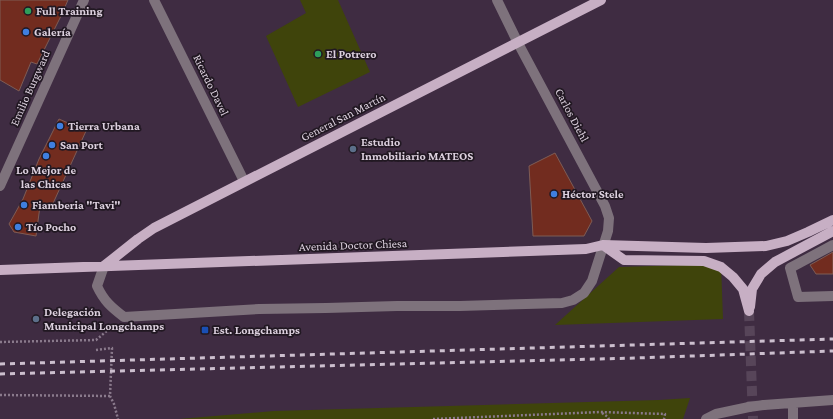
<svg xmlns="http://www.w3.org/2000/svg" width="833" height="419" font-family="'Crimson Pro',serif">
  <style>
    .green { fill: #3f440b }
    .building { fill: #722c1f; stroke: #7e5c55 }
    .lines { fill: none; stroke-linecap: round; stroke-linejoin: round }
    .major-tunnel { stroke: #574559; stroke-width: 10; stroke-dasharray: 10 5; stroke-linecap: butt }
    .path { stroke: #8a7a8c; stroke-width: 2.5; stroke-dasharray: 2 2; stroke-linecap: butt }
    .minor { stroke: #7e727c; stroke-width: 10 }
    .major { stroke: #c7afc4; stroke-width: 10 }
    .rail { stroke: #ccbfce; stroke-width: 3; stroke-dasharray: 5 5; stroke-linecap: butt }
    .minor-bridge { stroke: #7e727c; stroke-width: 10 }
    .leisure-dot { fill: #2e9e5b; stroke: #211822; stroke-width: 1.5 }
    .shop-dot { fill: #3f7fe0; stroke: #211822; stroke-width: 1.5 }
    .service-dot { fill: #5c6f8a; stroke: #211822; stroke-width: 1.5 }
    .transit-dot { fill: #1a4fb4; stroke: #211822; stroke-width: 1.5 }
    .labels { text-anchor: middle; stroke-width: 3.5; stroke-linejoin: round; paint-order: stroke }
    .poi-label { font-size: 12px; font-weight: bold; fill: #dcd0de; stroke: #211822; text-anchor: start }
    .street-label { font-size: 12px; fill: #dcd0de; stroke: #211822 }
  </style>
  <rect width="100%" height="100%" fill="#3f2c42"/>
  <path class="green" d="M300 0H338L370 72 298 107 266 36 306 13Z
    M721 264 723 319 555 325 619 267Z
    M690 398 683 419H179L274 411 659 400Z"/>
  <path class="building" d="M0 0H68L61 16 37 64 31 62 19 91 0 80Z
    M59 119 86 131 50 210 40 206 36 236 14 232 9 224 23 199 39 159Z
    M555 153 592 221 584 236H533L529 166Z
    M833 252V274H816L810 265Z"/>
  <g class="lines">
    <path class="major-tunnel" d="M749 311 753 419"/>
    <path class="path" d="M0 342 96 340 114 325
      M96 350 112 348 110 396 114 404 118 419
      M0 395 110 396
      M602 413 608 417 609 419
      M433 419 600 412 665 414 664 419"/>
    <path class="minor" d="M154 0 244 181
      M0 186 84 0
      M833 245 790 268 798 297 833 296
      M104 266 97 286C104 301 111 307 124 317L259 309 326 308 397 306H460L562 303 573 300 584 293 592 281 608 231 609 218 605 206 518 43 497 0
      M764 405 833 400
      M706 419 716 414 749 407
      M793 419V403"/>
    <path class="major" d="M603 245 624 260 704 261 721 267 733 277 743 289 749 311
      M104 266 138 239 154 228 601 0
      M0 270 586 249 603 245 706 248 766 246 787 241 808 232 833 220
      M750 307 752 289 761 274 775 262 833 231"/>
    <path class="rail" d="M0 364 833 339
      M0 374 636 358 833 351"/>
    <path class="minor-bridge" d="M749 407 764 405"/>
  </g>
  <g class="leisure-dot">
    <circle cx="28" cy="11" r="4"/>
    <circle cx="318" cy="54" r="4"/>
  </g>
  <g class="shop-dot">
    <circle cx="26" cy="32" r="4"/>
    <circle cx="60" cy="126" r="4"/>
    <circle cx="52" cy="145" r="4"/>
    <circle cx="46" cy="156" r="4"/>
    <circle cx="554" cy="194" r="4"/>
    <circle cx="24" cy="205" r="4"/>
    <circle cx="18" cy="227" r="4"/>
  </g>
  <g class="service-dot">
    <circle cx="353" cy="149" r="4"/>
    <circle cx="36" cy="319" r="4"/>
  </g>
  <rect class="transit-dot" x="201" y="326" width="8" height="8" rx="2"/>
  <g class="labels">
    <g class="poi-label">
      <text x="36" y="15">Full Training</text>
      <text x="34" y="36">Galería</text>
      <text x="326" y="58">El Potrero</text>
      <text x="68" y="130">Tierra Urbana</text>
      <text x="361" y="146">Estudio<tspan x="361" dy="14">Inmobiliario MATEOS</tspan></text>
      <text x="60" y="149">San Port</text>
      <text x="46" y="174" text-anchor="middle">Lo Mejor de<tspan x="46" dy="14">las Chicas</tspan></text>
      <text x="562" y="198">Héctor Stele</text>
      <text x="32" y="209">Fiamberia "Tavi"</text>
      <text x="26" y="231">Tío Pocho</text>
      <text x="44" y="316">Delegación<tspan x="44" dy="14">Municipal Longchamps</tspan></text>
      <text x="213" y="334">Est. Longchamps</text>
    </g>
    <g class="street-label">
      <text transform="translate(211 85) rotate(64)" y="4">Ricardo Davel</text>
      <text transform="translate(30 88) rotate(-66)" y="4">Emilio Burgward</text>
      <text transform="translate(572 115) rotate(62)" y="4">Carlos Diehl</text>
      <text transform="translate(343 117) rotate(-27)" y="4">General San Martín</text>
      <text transform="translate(353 245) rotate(-2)" y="4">Avenida Doctor Chiesa</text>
    </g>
  </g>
</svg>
